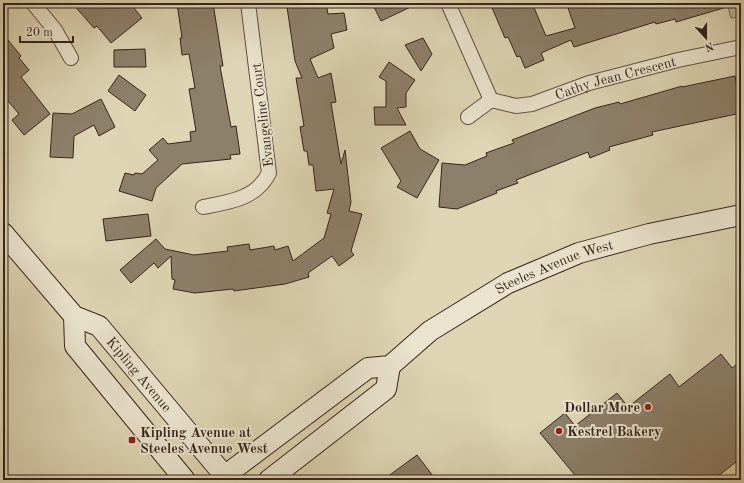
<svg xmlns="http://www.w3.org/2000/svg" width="744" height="483" font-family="'Old Standard TT',serif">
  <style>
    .green { fill: #c1b79a; stroke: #7c6e5a }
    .building { fill: #8d806a; stroke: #36241a }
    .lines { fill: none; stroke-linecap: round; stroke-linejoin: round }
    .street-casing { stroke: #605040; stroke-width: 16 }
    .secondary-casing { stroke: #36241a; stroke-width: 22 }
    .street { stroke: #eae4ce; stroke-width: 14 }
    .secondary { stroke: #eae4ce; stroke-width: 20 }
    .poi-dot { fill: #8f2418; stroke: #eae4ce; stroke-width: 1.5 }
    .labels { text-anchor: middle; stroke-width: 4; stroke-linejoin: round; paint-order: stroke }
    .street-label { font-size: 14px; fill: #36241a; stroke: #eae4ce }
    .poi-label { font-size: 14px; font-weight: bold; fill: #36241a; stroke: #eae4ce; text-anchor: start }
  </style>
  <rect width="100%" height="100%" fill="#ded5b4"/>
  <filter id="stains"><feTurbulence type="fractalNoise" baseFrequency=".005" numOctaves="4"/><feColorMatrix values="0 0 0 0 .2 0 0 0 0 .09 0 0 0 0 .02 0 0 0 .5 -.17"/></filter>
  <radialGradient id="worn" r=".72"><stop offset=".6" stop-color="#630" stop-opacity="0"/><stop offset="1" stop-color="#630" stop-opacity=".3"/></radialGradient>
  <path class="green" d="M727 3H741V17L731 18Z"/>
  <path class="building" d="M72 3H130L142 18 111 43 97 26 94 28Z
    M177 3H213L223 66H220L231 127 236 126 240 154 230 155 231 159 182 164 156 188 152 201 119 191 125 173 134 175 135 173 142 174 158 160 149 150 163 138 168 144 191 141 190 132 196 131 189 89 195 88 189 54 182 55 180 38H182Z
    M294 3H326L328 14 344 13 347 30 331 34 334 48 310 59 318 78 331 73 336 102 331 103 341 164 345 150 351 202 349 211 362 214 351 251 354 255 339 266 332 256 308 273 309 277 285 284 234 291 233 289 195 293 173 289 175 280 172 279 171 256 158 268 154 263 131 283 120 270 156 239 165 249 194 255 228 251 227 247 249 244 250 250 274 246 275 250 288 246 293 261 324 238 331 214 327 213 334 189 316 191 313 165H309L307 151H304L300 127 304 126 296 78H302L295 61 287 7 294 6Z
    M372 3H419L381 21Z
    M490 3H532L546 36 575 28 568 8 584 3H727V7L676 22 675 19 656 24 655 22 574 47 571 40 541 53 544 60 525 68 520 56 517 57 508 37 505 38Z
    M3 34 21 56 19 58 29 70 21 77 50 114 24 135 12 120 19 114 3 95Z
    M423 38 432 54 421 71 405 45Z
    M145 49 146 67H114V50Z
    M389 62 415 80 406 93V107L397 108 406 125H375L374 107H386V81L379 77Z
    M119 75 146 95 135 111 108 91Z
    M735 76 741 113 652 132 653 135 609 147 610 150 590 158 588 152 560 163 516 180 518 183 496 191 497 193 457 209 439 207 442 163 465 165 487 156 486 153 514 143 512 140 595 108 619 102 620 104 682 86V87Z
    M101 99 115 127 99 136 94 125 74 136 73 158 50 157 53 113 72 114Z
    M410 131 420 149 439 160 417 198 397 187 401 181 381 148Z
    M148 214 151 236 106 241 103 219Z
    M721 354 732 368 741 361V458L713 480H579L540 433 565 413 575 426 617 393 628 407 670 374 679 387Z
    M417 455 436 480H383Z"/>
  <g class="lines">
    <defs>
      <g id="street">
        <path d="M33 3 55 30 71 58"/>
        <path d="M448 3 491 100"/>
        <path id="s1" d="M468 117 491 100 516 106 532 104 589 83 678 60 741 47"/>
        <path d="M203 207C229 202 256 199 269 173L248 3"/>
      </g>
      <g id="secondary">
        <path id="s2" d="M3 233 74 316 99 326 224 475 225 480"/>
        <path d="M74 316 75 346 185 480"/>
        <path id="s3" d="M219 480 368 368 390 366 430 331 508 283 579 253 649 234 741 215"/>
        <path d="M269 480 386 389 390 366"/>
      </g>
    </defs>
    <use href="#street" class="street-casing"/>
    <use href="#secondary" class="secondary-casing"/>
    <use href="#street" class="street"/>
    <use href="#secondary" class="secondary"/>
  </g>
  <g class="poi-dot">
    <circle cx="648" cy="407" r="4"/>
    <circle cx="559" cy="431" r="4"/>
    <rect x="128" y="436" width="8" height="8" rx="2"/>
  </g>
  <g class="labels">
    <g class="street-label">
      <text dy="5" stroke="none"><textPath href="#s1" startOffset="158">Cathy Jean Crescent</textPath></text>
      <text transform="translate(262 115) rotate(-97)" y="5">Evangeline Court</text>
      <text dy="5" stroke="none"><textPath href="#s3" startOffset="402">Steeles Avenue West</textPath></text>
      <text dy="5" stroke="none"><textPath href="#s2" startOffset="199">Kipling Avenue</textPath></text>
    </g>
    <g class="poi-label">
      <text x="640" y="412" text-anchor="end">Dollar More</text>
      <text x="567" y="436">Kestrel Bakery</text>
      <text x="140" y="437">Kipling Avenue at<tspan x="140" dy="16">Steeles Avenue West</tspan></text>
    </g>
  </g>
  <rect width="744" height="483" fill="none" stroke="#ded5b4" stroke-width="16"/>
  <rect x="4" y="4" width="736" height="475" fill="none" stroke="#36241a" stroke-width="2"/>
  <rect x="8" y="8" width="728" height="467" fill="none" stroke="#36241a"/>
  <g transform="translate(706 38) rotate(159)" stroke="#eae4ce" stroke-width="3" paint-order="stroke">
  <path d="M0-3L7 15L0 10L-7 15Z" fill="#36241a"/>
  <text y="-6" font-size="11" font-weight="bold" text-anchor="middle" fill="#36241a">N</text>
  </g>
  <path d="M20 36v6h53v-6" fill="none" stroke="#36241a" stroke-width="2"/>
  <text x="26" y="36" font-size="12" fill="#36241a" stroke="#eae4ce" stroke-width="3" paint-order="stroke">20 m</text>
  <rect width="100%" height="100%" filter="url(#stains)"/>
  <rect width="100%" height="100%" fill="url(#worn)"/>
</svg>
